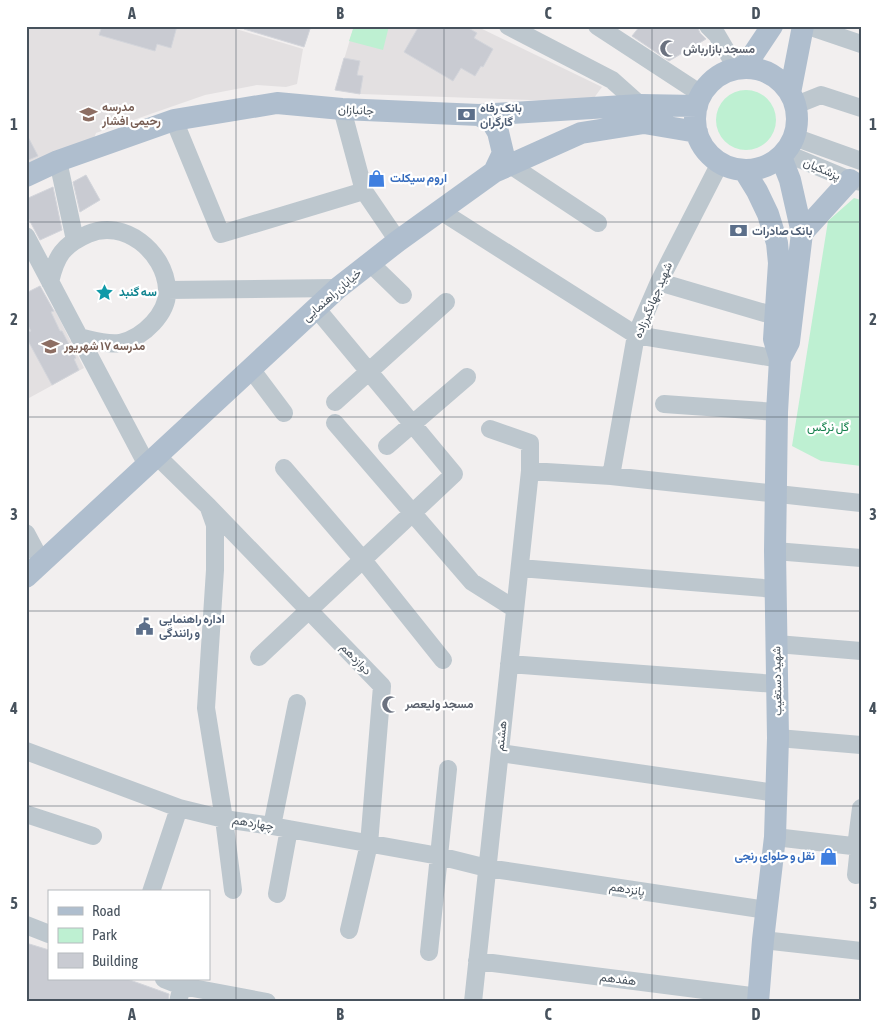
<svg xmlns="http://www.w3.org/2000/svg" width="887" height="1028" font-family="'Asap Condensed',Vazirmatn,sans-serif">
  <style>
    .education { fill: #e3e0e1 }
    .green { fill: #bef0d2 }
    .building { fill: #c9cbd2; stroke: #d3d5db }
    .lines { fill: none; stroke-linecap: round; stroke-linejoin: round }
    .minor { stroke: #bdc7ce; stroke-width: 18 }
    .major { stroke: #afbece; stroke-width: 22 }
    .grid { fill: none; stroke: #47525d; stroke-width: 1; stroke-opacity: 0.55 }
    .labels { text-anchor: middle; stroke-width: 4.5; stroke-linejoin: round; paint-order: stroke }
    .worship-label { font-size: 12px; font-weight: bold; fill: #5b616d; stroke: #fff; text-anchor: start }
    .education-label { font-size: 12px; font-weight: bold; fill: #785e54; stroke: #fff; text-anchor: start }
    .service-label { font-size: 12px; font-weight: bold; fill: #4e5e75; stroke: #fff; text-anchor: start }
    .street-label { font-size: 12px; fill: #47525d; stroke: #fff }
    .shop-label { font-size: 12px; font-weight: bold; fill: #366cbe; stroke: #fff; text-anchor: start }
    .culture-label { font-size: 12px; font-weight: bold; fill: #0d838f; stroke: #fff; text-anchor: start }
    .park-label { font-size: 12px; fill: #16804d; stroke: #fff }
    .neatline { fill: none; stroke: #47525d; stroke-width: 2 }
    .grid-label { font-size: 16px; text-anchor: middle; font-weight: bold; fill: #47525d }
  </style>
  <rect width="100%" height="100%" fill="#f2efef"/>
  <path class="education" d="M26 26H226L303 49 297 84 286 87 257 85 205 95 96 133 93 141 26 168Z
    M354 26H476L602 87 591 102 360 94 335 90Z
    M55 310 84 368 29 398 26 392V325Z"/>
  <path class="green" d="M354 26H389L383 50 349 41Z
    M716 120a30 30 0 1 1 60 0a30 30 0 1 1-60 0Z
    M854 198 861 200V466L821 461 792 446 828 221Z"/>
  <path class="building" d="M102 26H177L171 48 157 44 155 51 99 35Z
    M244 26H311L304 47 244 29Z
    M419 26H465L477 33 474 38 493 49 483 67 481 66 475 76 461 68 453 81 404 52Z
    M640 26H697L700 33 706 39 669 61 632 36Z
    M344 58 360 61 357 75 363 76 360 94 335 90Z
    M26 133 38 156 26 161Z
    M86 175 100 200 80 212 73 182Z
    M53 187 62 230 40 240 26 214V199Z
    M40 286 54 311 51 312 60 331H62L76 358 74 359 79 370 52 385 26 337V333L31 331 26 322V293Z
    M26 943 49 950V979H127L169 994 168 1002H26Z"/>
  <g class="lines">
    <path class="minor" d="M508 26 612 80 640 105
      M597 26 701 94
      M708 26 717 35 737 69
      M808 26 861 44
      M796 105 821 95 861 108
      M342 109 364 191 398 241
      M174 120 221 234 364 191
      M794 137 861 161
      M785 153 850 180 861 182
      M58 161 75 240
      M509 164 598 223
      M439 210 636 335 780 359
      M26 236 147 465
      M369 262 403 295
      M50 282C56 256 63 245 88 234 124 218 165 252 167 289 169 313 143 338 120 343 106 345 92 340 79 337
      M659 282 775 316
      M167 290 338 288
      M251 369 284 413
      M335 402 446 302
      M664 404 777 412
      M335 423 472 582 515 609
      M387 446 467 377
      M157 456 209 507 382 686 369 844 349 930
      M284 468 363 560 443 660
      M530 471 611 476 861 503
      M611 476 636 335 659 282 720 163
      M209 508 215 525V570L206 708 224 819 233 890
      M26 533 42 563
      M775 551 861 558
      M520 568 775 589
      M777 644 861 651
      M259 657 454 474 316 308
      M509 664 776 684
      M778 738 861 745
      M26 751 179 808 224 819 272 826 439 856 487 868 767 910
      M500 753 776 793
      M26 814 93 836
      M272 826 297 703
      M775 837 861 847
      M856 847 861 808
      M856 875 859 847
      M151 892 179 808
      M277 894 289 829
      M26 925 49 934
      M763 940 861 951
      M429 952 448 769
      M477 961 759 997
      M164 979 182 986 267 1002
      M178 1002 182 986
      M473 1002 530 471V443L490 429"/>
    <path class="major" d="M695 119a51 51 0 1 1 102 0a51 51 0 1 1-102 0Z
      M744 68 772 26
      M790 93 803 26
      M479 115 492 122 498 132 503 153 494 172
      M744 170 757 191 768 214 777 243 779 263 774 339 780 359 777 412 775 551 778 738 775 837 763 940 758 1002
      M26 176 58 161 174 120 277 103 342 109 479 115 640 105 697 106
      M802 233 850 180
      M780 359 789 342 802 233 790 180 781 157
      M26 577 338 288 398 241 494 172 581 133 644 123 697 132"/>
  </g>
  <path class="grid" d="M236 26V1002M444 26V1002M652 26V1002M26 222H861M26 417H861M26 611H861M26 806H861"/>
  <defs>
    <symbol id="mosque-bare" viewBox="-9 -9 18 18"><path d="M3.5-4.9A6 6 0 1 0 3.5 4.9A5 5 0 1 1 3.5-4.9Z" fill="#6b7280" stroke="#fff" stroke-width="2.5" paint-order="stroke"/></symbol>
    <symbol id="school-bare" viewBox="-9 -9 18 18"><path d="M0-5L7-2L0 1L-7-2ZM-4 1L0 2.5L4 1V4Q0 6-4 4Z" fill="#8d6e63" stroke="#fff" stroke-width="2.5" paint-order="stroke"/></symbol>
    <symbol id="bank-bare" viewBox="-9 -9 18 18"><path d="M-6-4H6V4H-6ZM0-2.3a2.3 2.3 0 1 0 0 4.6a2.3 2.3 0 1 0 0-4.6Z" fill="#5c6f8a" stroke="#fff" stroke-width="2.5" paint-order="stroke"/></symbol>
    <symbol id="shop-bare" viewBox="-9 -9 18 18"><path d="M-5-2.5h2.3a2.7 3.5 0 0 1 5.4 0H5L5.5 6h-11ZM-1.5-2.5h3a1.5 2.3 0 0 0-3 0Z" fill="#3f7fe0" stroke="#fff" stroke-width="2.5" paint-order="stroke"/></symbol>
    <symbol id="sight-bare" viewBox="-9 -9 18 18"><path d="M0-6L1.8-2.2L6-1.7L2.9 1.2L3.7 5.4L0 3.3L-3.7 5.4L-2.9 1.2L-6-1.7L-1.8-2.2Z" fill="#0f9aa8" stroke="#fff" stroke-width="2.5" paint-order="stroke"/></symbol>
    <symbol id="civic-bare" viewBox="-9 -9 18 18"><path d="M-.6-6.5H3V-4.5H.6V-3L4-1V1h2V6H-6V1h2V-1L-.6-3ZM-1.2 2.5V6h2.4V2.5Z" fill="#5c6f8a" stroke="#fff" stroke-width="2.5" paint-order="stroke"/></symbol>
  </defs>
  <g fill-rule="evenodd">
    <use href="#mosque-bare" x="656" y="36" width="25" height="25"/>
    <use href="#school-bare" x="76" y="102" width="25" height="25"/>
    <use href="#bank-bare" x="454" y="102" width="25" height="25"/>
    <use href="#shop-bare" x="364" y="166" width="25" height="25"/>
    <use href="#bank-bare" x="726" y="218" width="25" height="25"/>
    <use href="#sight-bare" x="92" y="280" width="25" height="25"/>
    <use href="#school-bare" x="38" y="334" width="25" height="25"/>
    <use href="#civic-bare" x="132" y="614" width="25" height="25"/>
    <use href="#mosque-bare" x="378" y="692" width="25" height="25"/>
    <use href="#shop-bare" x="816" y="844" width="25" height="25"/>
  </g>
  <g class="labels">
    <g class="worship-label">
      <text x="683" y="53">مسجد بازارباش</text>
      <text x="405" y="708">مسجد ولیعصر</text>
    </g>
    <g class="education-label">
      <text x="102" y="111">مدرسه<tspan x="102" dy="14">رحیمی افشار</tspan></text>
      <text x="64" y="350">مدرسه ۱۷ شهریور</text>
    </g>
    <g class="service-label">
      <text x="480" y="112">بانک رفاه<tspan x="480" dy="14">گارگران</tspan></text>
      <text x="752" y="235">بانک صادرات</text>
      <text x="159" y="623">اداره راهنمایی<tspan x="159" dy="14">و رانندگی</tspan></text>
    </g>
    <g class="street-label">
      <text transform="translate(356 110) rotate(3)" y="4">جانبازان</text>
      <text transform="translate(822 169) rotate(23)" y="4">پزشکیان</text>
      <text transform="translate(332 295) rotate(-41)" y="4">خیابان راهنمایی</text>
      <text transform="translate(653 300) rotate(-67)" y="4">شهید جهانگیرزاده</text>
      <text transform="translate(356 659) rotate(46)" y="4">دوازدهم</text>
      <text transform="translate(777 681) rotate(-91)" y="4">شهید دستغیب</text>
      <text transform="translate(501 736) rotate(-84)" y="4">هشتم</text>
      <text transform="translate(253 823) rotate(9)" y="4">چهاردهم</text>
      <text transform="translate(627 889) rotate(9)" y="4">پانزدهم</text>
      <text transform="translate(618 979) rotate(7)" y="4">هفدهم</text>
    </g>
    <g class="shop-label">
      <text x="390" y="182">اروم سیکلت</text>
      <text x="815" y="860" text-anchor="end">نقل و حلوای رنجی</text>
    </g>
    <g class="culture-label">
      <text x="119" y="296">سه گنبد</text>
    </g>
    <g class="park-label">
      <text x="828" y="431">گل نرگس</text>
    </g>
  </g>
  <rect width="887" height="1028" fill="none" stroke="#ffffff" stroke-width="55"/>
  <rect x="48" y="890" width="162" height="90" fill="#ffffff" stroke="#b5babe"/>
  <rect x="58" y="907" width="25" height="8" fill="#afbece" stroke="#b5babe"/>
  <text x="92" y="916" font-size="15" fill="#47525d">Road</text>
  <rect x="58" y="928" width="25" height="15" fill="#bef0d2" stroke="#b5babe"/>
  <text x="92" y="940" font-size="15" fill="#47525d">Park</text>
  <rect x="58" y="953" width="25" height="15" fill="#c9cbd2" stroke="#b5babe"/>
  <text x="92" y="966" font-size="15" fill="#47525d">Building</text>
  <rect x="28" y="28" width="832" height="972" class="neatline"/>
  <g class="grid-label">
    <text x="132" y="19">A</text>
    <text x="340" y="19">B</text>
    <text x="548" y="19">C</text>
    <text x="756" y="19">D</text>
    <text x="14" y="130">1</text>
    <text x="873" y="130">1</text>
    <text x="14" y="325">2</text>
    <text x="873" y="325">2</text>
    <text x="14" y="520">3</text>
    <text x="873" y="520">3</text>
    <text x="14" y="714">4</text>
    <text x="873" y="714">4</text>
    <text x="14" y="909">5</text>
    <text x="873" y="909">5</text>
    <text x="132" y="1020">A</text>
    <text x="340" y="1020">B</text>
    <text x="548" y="1020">C</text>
    <text x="756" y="1020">D</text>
  </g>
</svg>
